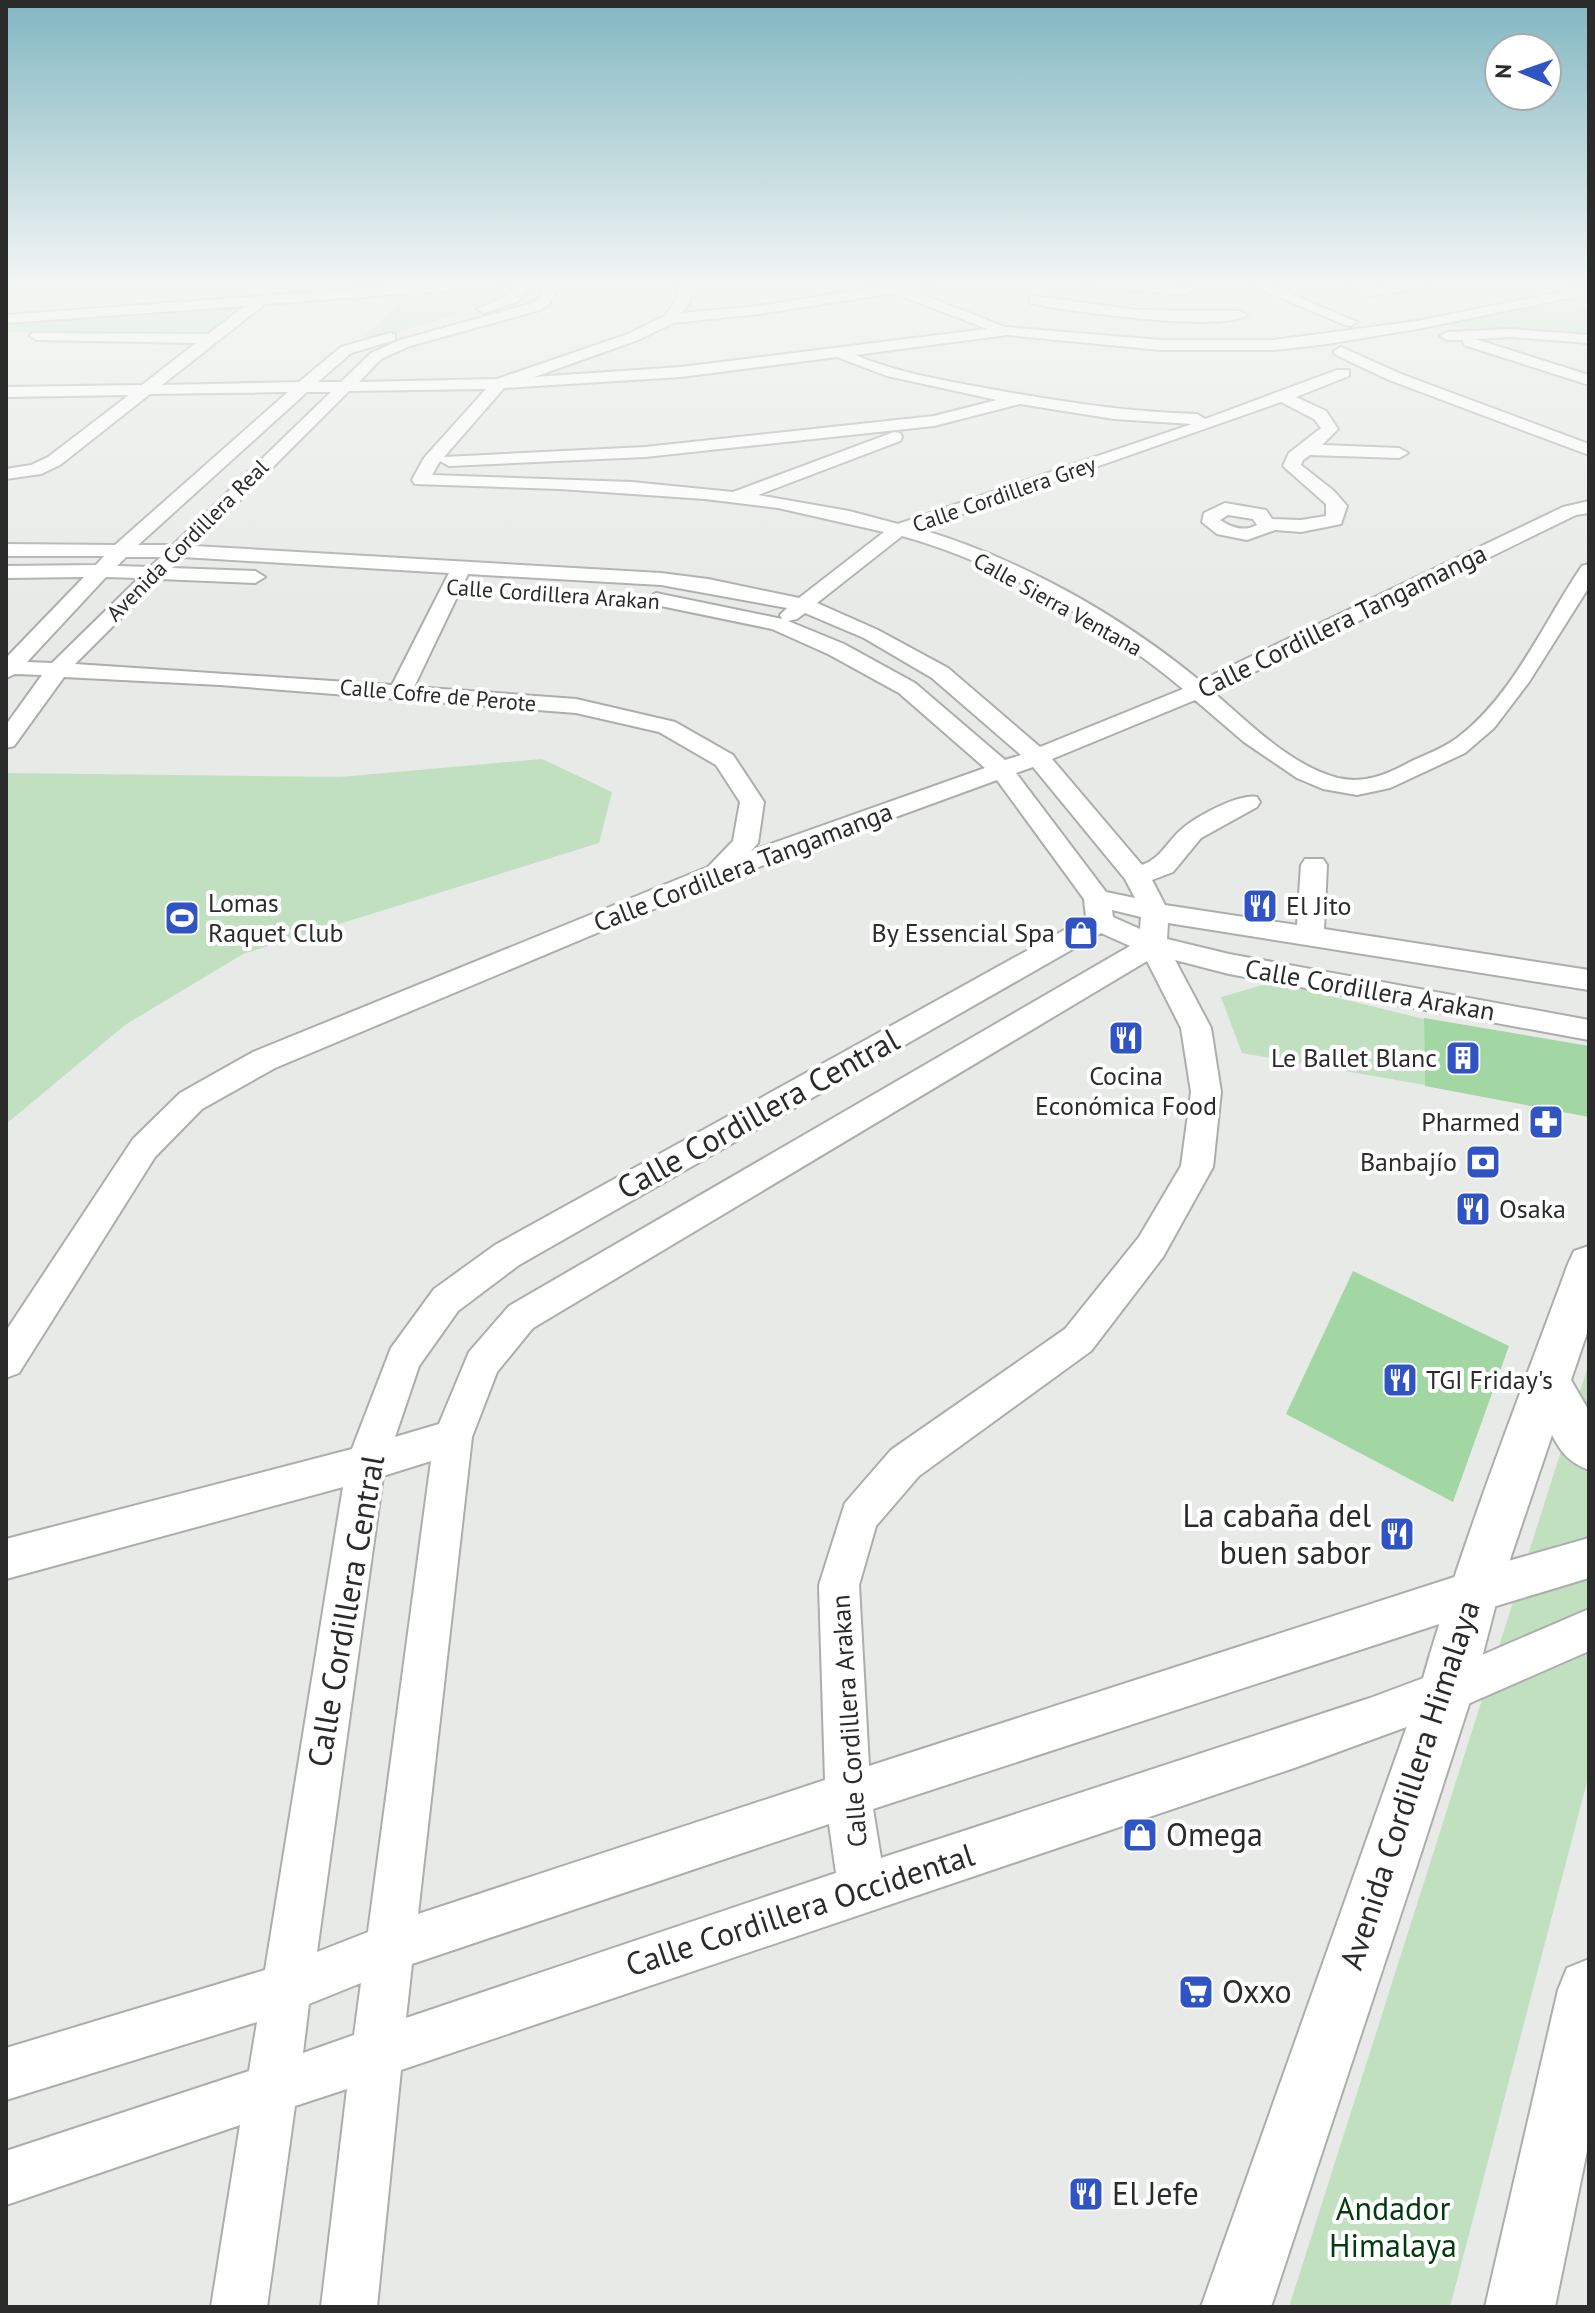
<svg xmlns="http://www.w3.org/2000/svg" width="1595" height="2313" font-family="'PT Sans',sans-serif">
  <style>
    .green { fill: #c0e0c0 }
    .building { fill: #a2d6a2 }
    .lines { fill: none; stroke-linecap: round; stroke-linejoin: round }
    .minor-casing { stroke: #abaeab; stroke-width: 4 }
    .major-casing { stroke: #abaeab; stroke-width: 4 }
    .minor { fill: #fff; fill-rule: evenodd }
    .major { fill: #fff; fill-rule: evenodd }
    .labels { text-anchor: middle; stroke-width: 8; stroke-linejoin: round; paint-order: stroke }
    .far-street-label { font-size: 22px; fill: #2a2b2a; stroke: #fff }
    .street-label { font-size: 26px; fill: #2a2b2a; stroke: #fff }
    .poi-label { font-size: 26px; fill: #2a2b2a; stroke: #fff; text-anchor: start }
    .near-street-label { font-size: 32px; fill: #2a2b2a; stroke: #fff }
    .near-poi-label { font-size: 32px; fill: #2a2b2a; stroke: #fff; text-anchor: start }
    .near-park-label { font-size: 32px; fill: #023c0c; stroke: #fff }
  </style>
  <rect width="100%" height="100%" fill="#e7eae7"/>
  <path class="green" d="M518 286 503 300 354 346 411 292Z
    M1555 298 1589 309V337L1513 330H1465L1443 321Z
    M255 303 213 335 6 332V322Z
    M542 759 612 792 599 843 243 954 125 1025 6 1124V773L340 777Z
    M1273 982 1424 1019 1425 1085 1242 1053 1221 997Z
    M1589 1363V1774L1450 2307H1289Z"/>
  <path class="building" d="M1424 1018 1589 1046V1117L1425 1086Z
    M1353 1271 1509 1346 1453 1502 1286 1414Z"/>
  <g class="lines">
    <defs>
      <path id="minor" d="M451 282H517L510 286 265 304 162 385 299 382 341 347 390 333 395 334V340L351 353 318 382H341L371 353 400 340 530 304 539 298 548 282H562L549 304 540 310 410 346 381 359 359 382 497 379 628 334 665 316 675 302 682 282H696L689 303 681 313 759 306 909 282H943L911 290 1005 327 1161 340H1274L1417 321 1589 286V294L1417 329 1327 344 1274 350H1161L1007 335 855 355C896 372 941 380 985 388 1055 401 1125 412 1197 414L1205 419 1337 370H1349V376L1296 397 1326 411 1338 429 1322 445 1399 448 1408 453 1399 458 1310 455 1303 460 1301 465 1334 491 1347 506 1341 524 1301 532 1275 530 1247 540 1217 534 1202 522 1204 513 1225 503 1266 510 1272 519 1301 520 1326 516V504L1283 466 1289 453 1321 428 1314 419 1281 402 919 529C1019 558 1120 615 1200 681L1563 507 1589 501V513L1576 515 1213 692C1249 723 1291 766 1338 778 1364 784 1386 775 1408 763 1424 755 1442 749 1457 738 1513 696 1543 623 1582 566L1589 564V587L1529 682 1494 728 1465 753 1390 788 1357 795 1323 789 1297 778 1244 742 1195 700 1052 759 1142 865C1162 858 1167 841 1183 828 1197 816 1240 793 1257 797L1260 802 1257 807 1201 838 1173 872 1152 880 1165 905 1297 925 1301 865 1305 859H1323L1327 865 1324 929 1589 970V990L1168 923 1167 939 1229 954 1589 1020V1040L1229 974 1175 960 1211 1028 1221 1092 1213 1167 1163 1257 1091 1351 919 1476 876 1526 859 1585 869 1766 1473 1571 1589 1538V1578L1473 1613 873 1809 881 1858 1370 1698 1461 1664 1589 1609V1651L1461 1707 1297 1767 401 2070 377 2307H321L347 2089 295 2106 267 2307H211L240 2125 6 2205V2151L249 2071 257 2022 6 2100V2048L265 1970 343 1487 6 1579V1539L352 1449 391 1348 434 1289 495 1245 1086 918 1084 899 997 780 723 880 275 1068 202 1109 155 1157 19 1373 6 1378V1331L133 1139 180 1093 253 1052 708 867 733 841 740 802 716 765 659 732 576 713 220 685 64 677 14 746 6 748V725L42 675 15 674 6 678V658L84 577 6 578V566L96 565 104 556H6V544L115 545 288 392 150 394 60 465 41 474 6 479V469L31 465 48 457 129 395 6 397V387L142 385 196 343 37 340 30 336 32 333 208 334 245 306 6 323V315ZM894 293 987 329 681 367 534 377 638 340 673 323 759 314ZM837 357 887 376 997 400 934 416 645 447 444 457 504 388 681 377ZM486 389 424 458 412 480 415 484 560 489 705 499 778 508 884 532 799 598 708 579 661 573 194 546 349 391ZM307 392H331L173 545H138ZM1020 404 1114 419 1192 424 898 524 849 511 758 495 900 441 902 437 900 433 894 432 733 492 632 482 432 475 440 461 449 466 645 457 934 426ZM1228 515 1253 519 1257 525C1244 532 1232 528 1220 520ZM902 536C998 562 1107 625 1183 689L1040 747 948 668 878 630 817 603ZM126 557H161L150 567 117 566ZM183 557 449 573 392 685 75 664 160 579 255 583 265 577 255 571 172 568ZM468 574 661 585 787 608 780 615 782 619 656 593 646 599 656 605 772 629 828 654 899 693 985 768 751 851 758 843 764 802 733 755 675 722 576 699 414 687ZM106 577 139 578 52 663 27 662ZM805 613 864 638 932 678 1021 755 1005 760 915 683 844 644 788 621 797 619ZM1033 767 1125 879 1135 898 1106 892 1016 773ZM1112 910 1141 917 1140 929 1113 917ZM1101 933 1130 946 509 1306 469 1352 439 1424 395 1437 419 1366 458 1311 519 1265ZM1147 961 1181 1028 1191 1092 1181 1166 1139 1237 1065 1329 891 1450 845 1503 819 1585 825 1780 418 1914 472 1437 497 1372 533 1328ZM431 1461 368 1932 317 1952 383 1476ZM829 1824 836 1873 406 2018 412 1964ZM361 1983 354 2035 303 2053 309 2004Z
        M520 282H535L517 302 484 313 477 309 507 296Z
        M1081 282 1184 287 1191 291 1184 295 1088 286Z
        M1243 282H1263L1357 322 1350 326 1345 325Z
        M1343 282H1362L1374 288 1405 282H1438L1431 286 1372 296Z
        M1035 296 1137 310 1240 311 1247 315C1224 333 1064 311 1030 303V297Z
        M1511 329 1589 335V343L1511 337 1475 339 1589 375V385L1464 345 1463 340H1447L1440 336 1447 332Z
        M1341 347 1401 374 1589 444V455L1389 380 1336 355 1333 352Z"/>
      <path id="major" d="M1589 1246V1327L1571 1380 1589 1411V1470C1569 1462 1562 1454 1552 1435L1499 1592 1473 1692 1421 1853 1271 2307H1201L1419 1692C1460 1546 1516 1406 1568 1264L1574 1251Z
        M1589 1959V2141L1555 2307H1485L1558 1990 1567 1968Z"/>
    </defs>
    <use href="#minor" class="minor-casing"/>
    <use href="#major" class="major-casing"/>
    <use href="#minor" class="minor"/>
    <use href="#major" class="major"/>
  </g>
  <linearGradient id="sky" x2="0" y2="1"><stop stop-color="#81b7c2"/><stop offset="0.47" stop-color="#f4f6f4"/><stop offset="1" stop-color="#f4f6f4" stop-opacity="0"/></linearGradient>
  <rect width="1595" height="606" fill="url(#sky)"/>
  <defs>
    <symbol id="restaurant-square" viewBox="-11 -11 22 22"><rect x="-9" y="-9" width="18" height="18" rx="4" fill="#3154c4" stroke="#fff"/><path d="M-5-6h1v4h1v-4h1v4h1v-4h1v5L-1.5 .5V6h-2V.5L-5-1ZM5-6V6H3V1.5H1.5Q1.5-4 5-6Z" fill="#fff"/></symbol>
    <symbol id="stadium-square" viewBox="-11 -11 22 22"><rect x="-9" y="-9" width="18" height="18" rx="4" fill="#3154c4" stroke="#fff"/><path d="M0-5a6.5 5 0 1 0 0 10a6.5 5 0 1 0 0-10ZM-3.5-1.8h7v3.6h-7Z" fill="#fff"/></symbol>
    <symbol id="shop-square" viewBox="-11 -11 22 22"><rect x="-9" y="-9" width="18" height="18" rx="4" fill="#3154c4" stroke="#fff"/><path d="M-5-2.5h2.3a2.7 3.5 0 0 1 5.4 0H5L5.5 6h-11ZM-1.5-2.5h3a1.5 2.3 0 0 0-3 0Z" fill="#fff"/></symbol>
    <symbol id="building-square" viewBox="-11 -11 22 22"><rect x="-9" y="-9" width="18" height="18" rx="4" fill="#3154c4" stroke="#fff"/><path d="M-4-6H4V6H1V3H-1V6H-4ZM-2.5-4.3h1.7v1.8h-1.7ZM.8-4.3h1.7v1.8H.8ZM-2.5-1h1.7V.8h-1.7ZM.8-1h1.7V.8H.8Z" fill="#fff"/></symbol>
    <symbol id="pharmacy-square" viewBox="-11 -11 22 22"><rect x="-9" y="-9" width="18" height="18" rx="4" fill="#3154c4" stroke="#fff"/><path d="M-2-6h4v4h4v4h-4v4h-4v-4h-4v-4h4Z" fill="#fff"/></symbol>
    <symbol id="bank-square" viewBox="-11 -11 22 22"><rect x="-9" y="-9" width="18" height="18" rx="4" fill="#3154c4" stroke="#fff"/><path d="M-6-4H6V4H-6ZM0-2.3a2.3 2.3 0 1 0 0 4.6a2.3 2.3 0 1 0 0-4.6Z" fill="#fff"/></symbol>
    <symbol id="supermarket-square" viewBox="-11 -11 22 22"><rect x="-9" y="-9" width="18" height="18" rx="4" fill="#3154c4" stroke="#fff"/><path d="M-6-5.5h2.5l.6 2H6L4.5 2H-2.5L-4.4-4H-6ZM-1.5 3.2a1.3 1.3 0 1 0 .1 0ZM3 3.2a1.3 1.3 0 1 0 .1 0Z" fill="#fff"/></symbol>
  </defs>
  <g fill-rule="evenodd">
    <use href="#restaurant-square" x="1240" y="886" width="40" height="40"/>
    <use href="#stadium-square" x="162" y="898" width="40" height="40"/>
    <use href="#shop-square" x="1061" y="913" width="40" height="40"/>
    <use href="#restaurant-square" x="1106" y="1018" width="40" height="40"/>
    <use href="#building-square" x="1443" y="1038" width="40" height="40"/>
    <use href="#pharmacy-square" x="1526" y="1102" width="40" height="40"/>
    <use href="#bank-square" x="1463" y="1142" width="40" height="40"/>
    <use href="#restaurant-square" x="1453" y="1189" width="40" height="40"/>
    <use href="#restaurant-square" x="1380" y="1360" width="40" height="40"/>
    <use href="#restaurant-square" x="1377" y="1514" width="40" height="40"/>
    <use href="#shop-square" x="1120" y="1815" width="40" height="40"/>
    <use href="#supermarket-square" x="1176" y="1972" width="40" height="40"/>
    <use href="#restaurant-square" x="1066" y="2174" width="40" height="40"/>
  </g>
  <g class="labels">
    <g class="far-street-label">
      <text transform="translate(1004 494) rotate(-19)" y="8">Calle Cordillera Grey</text>
      <text transform="translate(187 540) rotate(-45)" y="8">Avenida Cordillera Real</text>
      <text transform="translate(553 594) rotate(4)" y="8">Calle Cordillera Arakan</text>
      <text transform="translate(1058 604) rotate(29)" y="8">Calle Sierra Ventana</text>
      <text transform="translate(438 695) rotate(5)" y="8">Calle Cofre de Perote</text>
    </g>
    <g class="street-label">
      <text transform="translate(1342 621) rotate(-26)" y="9">Calle Cordillera Tangamanga</text>
      <text transform="translate(743 867) rotate(-21)" y="9">Calle Cordillera Tangamanga</text>
      <text transform="translate(1370 990) rotate(10)" y="9">Calle Cordillera Arakan</text>
      <text transform="translate(849 1721) rotate(-94)" y="9">Calle Cordillera Arakan</text>
    </g>
    <g class="poi-label">
      <text x="208" y="912">Lomas<tspan x="208" dy="30">Raquet Club</tspan></text>
      <text x="1286" y="915">El Jito</text>
      <text x="1055" y="942" text-anchor="end">By Essencial Spa</text>
      <text x="1437" y="1067" text-anchor="end">Le Ballet Blanc</text>
      <text x="1126" y="1085" text-anchor="middle">Cocina<tspan x="1126" dy="30">Económica Food</tspan></text>
      <text x="1520" y="1131" text-anchor="end">Pharmed</text>
      <text x="1457" y="1171" text-anchor="end">Banbajío</text>
      <text x="1499" y="1218">Osaka</text>
      <text x="1426" y="1389">TGI Friday's</text>
    </g>
    <g class="near-street-label">
      <text transform="translate(758 1114) rotate(-29)" y="11">Calle Cordillera Central</text>
      <text transform="translate(346 1611) rotate(-80)" y="11">Calle Cordillera Central</text>
      <text transform="translate(1410 1785) rotate(-72)" y="11">Avenida Cordillera Himalaya</text>
      <text transform="translate(800 1910) rotate(-18)" y="11">Calle Cordillera Occidental</text>
    </g>
    <g class="near-poi-label">
      <text x="1371" y="1527" text-anchor="end">La cabaña del<tspan x="1371" dy="37">buen sabor</tspan></text>
      <text x="1166" y="1846">Omega</text>
      <text x="1222" y="2003">Oxxo</text>
      <text x="1112" y="2205">El Jefe</text>
    </g>
    <g class="near-park-label">
      <text x="1393" y="2220">Andador<tspan x="1393" dy="37">Himalaya</tspan></text>
    </g>
  </g>
  <rect width="1595" height="2313" fill="none" stroke="#2a2b2a" stroke-width="16"/>
  <g transform="translate(1523 72) rotate(272)"><circle r="38" fill="#ffffff" stroke="#aaaaaa" stroke-width="2"/>
  <path d="M0-6L14 30L0 20L-14 30Z" fill="#3154c4"/>
  <text y="-12" font-size="22" font-weight="bold" text-anchor="middle" fill="#2a2b2a">N</text>
  </g>
</svg>
